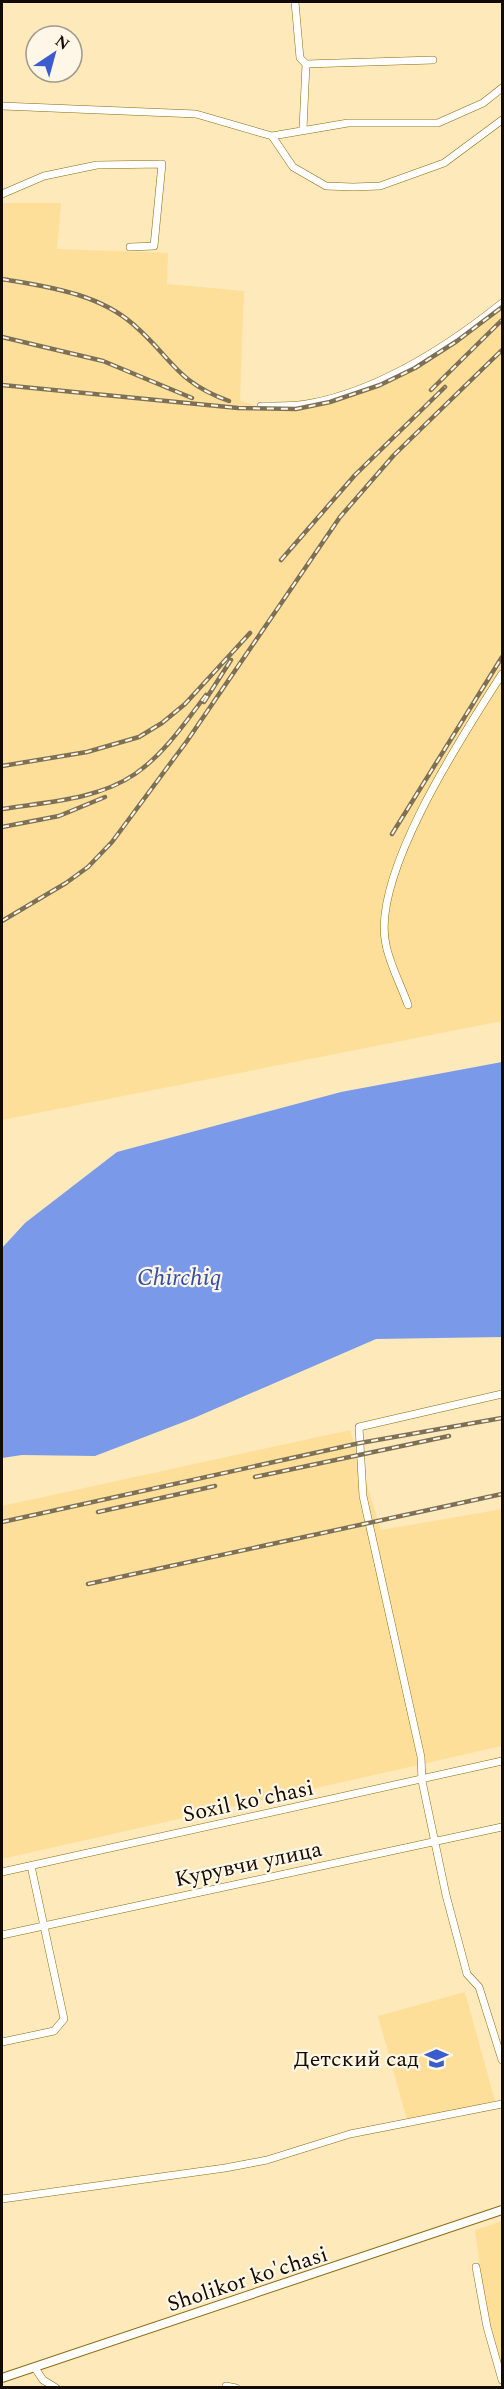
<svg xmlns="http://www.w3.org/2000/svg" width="504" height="2389" font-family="Spectral,serif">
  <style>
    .built { fill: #fddf99 }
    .water { fill: #7b99e9 }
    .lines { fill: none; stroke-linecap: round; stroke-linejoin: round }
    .minor-casing { stroke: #8b6c10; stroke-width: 8 }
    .tertiary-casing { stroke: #8b6c10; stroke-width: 10 }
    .minor { stroke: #fff; stroke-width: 7 }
    .tertiary { stroke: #fff; stroke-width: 8 }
    .rail-casing { stroke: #7e7055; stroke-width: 4.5 }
    .rail { stroke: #fef7e8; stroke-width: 2; stroke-dasharray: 7; stroke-linecap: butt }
    .labels { text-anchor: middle; stroke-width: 4.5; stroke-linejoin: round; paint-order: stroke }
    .street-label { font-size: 22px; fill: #140b00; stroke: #fef7e8 }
    .poi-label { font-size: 22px; fill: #140b00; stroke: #fef7e8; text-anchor: end }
    .water-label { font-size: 24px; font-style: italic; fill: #304ba8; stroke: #fef7e8 }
  </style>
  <rect width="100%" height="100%" fill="#fde9ba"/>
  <path class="built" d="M2 203H61L57 249 168 253 167 284 244 291 240 400 268 411 330 403 391 379 461 341 502 308V1021L2 1120Z
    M350 1430 381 1530 502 1509V1746L2 1859V1506Z
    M465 1992 495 2101 407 2120 378 2016Z
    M502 2221V2368L489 2331 475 2230Z"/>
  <path class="water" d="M502 1062V1337L376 1339 194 1418 95 1456 22 1455 2 1458V1248L25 1223 117 1152 341 1092Z"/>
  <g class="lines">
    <defs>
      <path id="minor" d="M295 2 300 58 306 64 303 129
        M306 64 433 60
        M2 106 196 114 272 136 293 167 326 186 353 187 380 186 444 163 502 120
        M272 136 348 123H438L483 103 502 88
        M2 194 44 176 97 165 162 164 154 246 130 247
        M261 406C278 406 296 407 312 403 382 389 447 347 502 303
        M408 1005C401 985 390 965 386 945 370 876 464 733 502 674
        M502 1394 359 1427 363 1496 421 1757 422 1781 446 1895 467 1974 479 1987 502 2060
        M2 1872 502 1761
        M2 1935 502 1827
        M2 2042 54 2031 64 2019 31 1866
        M2 2199 225 2168 267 2160 350 2134 502 2104
        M476 2267 487 2327 502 2380
        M35 2368 43 2380 56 2388
        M226 2386 236 2388"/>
      <path id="tertiary" d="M2 2378 502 2210"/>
    </defs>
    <use href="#minor" class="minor-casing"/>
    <use href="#tertiary" class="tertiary-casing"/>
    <use href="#minor" class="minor"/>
    <use href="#tertiary" class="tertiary"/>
    <defs>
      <path id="rail" d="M2 279C48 287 98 293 134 325 173 359 176 382 229 401
        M2 337 103 361 192 398
        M2 385 238 408 296 409 330 402 380 385 415 368 457 341 502 307
        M431 390 502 320
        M281 560 355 475 445 387
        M204 702 231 660
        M2 766 87 752 139 737 162 723 185 704 250 633
        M2 809C46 802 97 800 135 774 164 754 185 723 206 695
        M2 827 59 816 105 797
        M392 834 502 657
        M2 921 66 883 88 867 112 842 187 741 340 517 394 455 502 350
        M255 1477 449 1436
        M98 1512 215 1486
        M2 1522 360 1443 502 1418
        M88 1584 502 1494"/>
    </defs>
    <use href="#rail" class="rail-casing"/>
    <use href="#rail" class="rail"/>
  </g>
  <defs>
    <symbol id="school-bare" viewBox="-9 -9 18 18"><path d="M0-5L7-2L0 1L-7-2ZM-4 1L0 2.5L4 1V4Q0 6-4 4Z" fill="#3b5cce" stroke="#fef7e8" stroke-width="2.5" paint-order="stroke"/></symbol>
  </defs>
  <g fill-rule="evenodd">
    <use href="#school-bare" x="420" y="2042" width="33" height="33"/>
  </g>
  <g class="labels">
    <g class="street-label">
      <text transform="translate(248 1800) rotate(-12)" y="8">Soxil ko'chasi</text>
      <text transform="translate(248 1863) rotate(-12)" y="8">Курувчи улица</text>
      <text transform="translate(247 2278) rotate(-18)" y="8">Sholikor ko'chasi</text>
    </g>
    <g class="poi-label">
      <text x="419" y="2066">Детский сад</text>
    </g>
    <g class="water-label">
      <text x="179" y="1285">Chirchiq</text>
    </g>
  </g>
  <rect width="504" height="2389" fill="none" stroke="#140b00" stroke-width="6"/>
  <g transform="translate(54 54) rotate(36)"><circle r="28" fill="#fef7e8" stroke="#a0998b" stroke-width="1.5"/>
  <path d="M0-4.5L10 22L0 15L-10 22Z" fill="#3b5cce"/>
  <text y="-9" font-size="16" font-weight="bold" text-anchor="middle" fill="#140b00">N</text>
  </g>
</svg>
